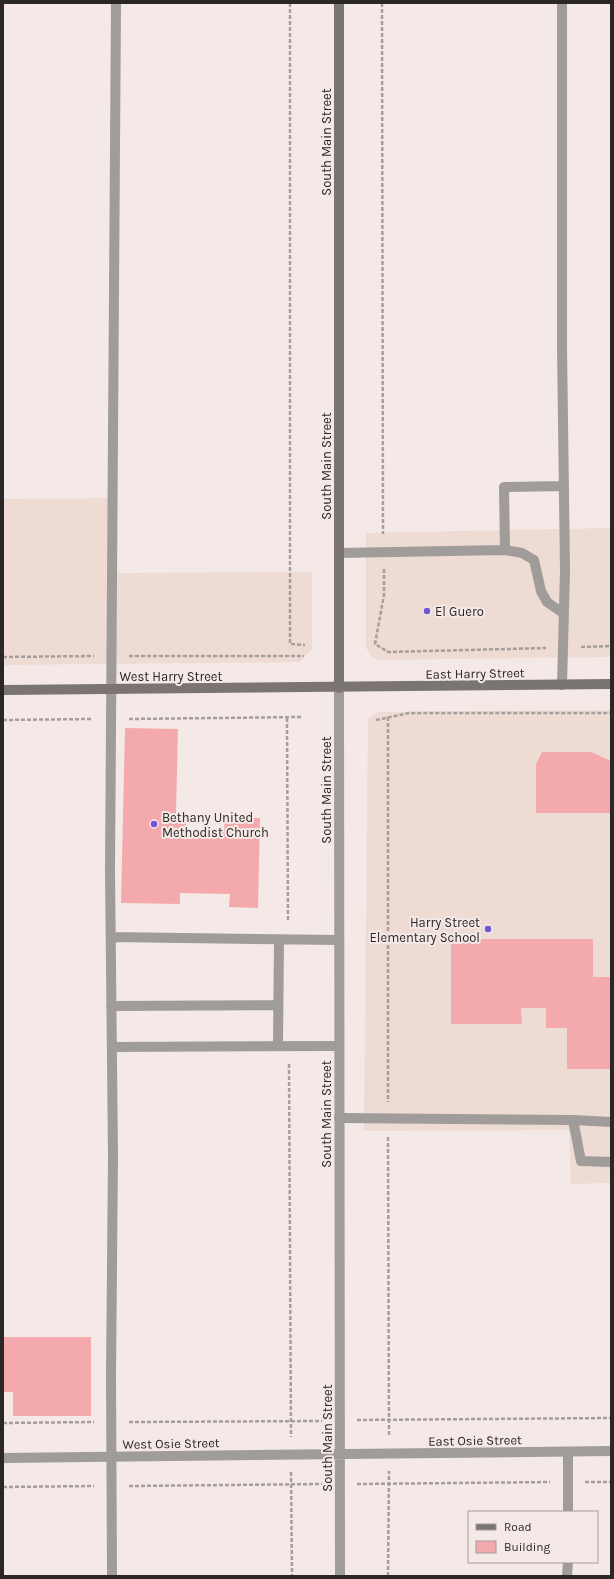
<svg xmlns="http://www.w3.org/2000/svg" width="614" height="1579" font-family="Karla,sans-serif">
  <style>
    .built { fill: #eedbd4 }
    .building { fill: #f4aaac }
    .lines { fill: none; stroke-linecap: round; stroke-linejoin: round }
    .path { stroke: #a69e9c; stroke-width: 2.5; stroke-dasharray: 4 2; stroke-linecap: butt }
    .lane { stroke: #9f9c99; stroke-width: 10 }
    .street { stroke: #9f9c99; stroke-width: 10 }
    .secondary { stroke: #7a7571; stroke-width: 10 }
    .poi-dot { fill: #6e56d0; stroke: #f4e9e6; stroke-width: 1.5 }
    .labels { text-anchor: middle; stroke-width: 4; stroke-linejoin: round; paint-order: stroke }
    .street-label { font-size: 13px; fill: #2b2726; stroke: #f4e9e6 }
    .poi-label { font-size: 13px; fill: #2b2726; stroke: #f4e9e6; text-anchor: start }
  </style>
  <rect width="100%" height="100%" fill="#f4e9e6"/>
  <path class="built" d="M109 498V573L312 572V649L300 662 3 665V499Z
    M611 528V657L380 660 370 656 366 647V533Z
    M611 710V1183L571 1184 569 1130 364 1131 368 718 378 712Z"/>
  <path class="building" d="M125 728 178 729 176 813H186V831H224L225 817 260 818 258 908 229 907 230 894 180 893V904L121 903Z
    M542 752H591L611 761V813H536V764Z
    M451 939H593V977H611V1069H567V1028H546V1008H521L522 1024H451Z
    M3 1337H91V1416H13V1392H3Z"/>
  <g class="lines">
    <path class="path" d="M290 3V644L305 645
      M382 3 383 534
      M384 569V595L375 644 388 652 546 648
      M581 647 611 646
      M129 656H304
      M3 657 94 656
      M388 717V1102
      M287 718 288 921
      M129 719 301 717
      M3 720 92 719
      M376 720 409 713H611
      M289 1064 291 1437
      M388 1137 389 1436
      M357 1420 611 1418
      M129 1422 322 1421
      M3 1423 94 1422
      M291 1472 292 1576
      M585 1482H611
      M357 1484 550 1482
      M129 1486 322 1484
      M3 1487 94 1486
      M388 1576 389 1471"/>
    <path class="lane" d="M562 3V346L565 571 562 685
      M505 550 522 553 534 560 541 591 547 602 563 613
      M339 553 505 550 504 487 564 486
      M111 937 339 940
      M111 1006 278 1005
      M278 1045 279 940
      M112 1047 339 1046
      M339 1118 573 1120 611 1122
      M573 1120 581 1161 611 1162
      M568 1512V1452
      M112 1576 111 1376 113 1156 110 871 116 3
      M567 1576 568 1562"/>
    <path class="street" d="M339 688 340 1576
      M3 1458 611 1451"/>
    <path class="secondary" d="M339 3V688
      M3 690 611 684"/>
  </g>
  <g class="poi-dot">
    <circle cx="427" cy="611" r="4"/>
    <circle cx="154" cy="824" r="4"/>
    <circle cx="488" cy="929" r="4"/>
  </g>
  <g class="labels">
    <g class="street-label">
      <text transform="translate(326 142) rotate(-90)" y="5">South Main Street</text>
      <text transform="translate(326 466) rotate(-90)" y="5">South Main Street</text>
      <text transform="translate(475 673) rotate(-1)" y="5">East Harry Street</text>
      <text x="171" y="681">West Harry Street</text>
      <text transform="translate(326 790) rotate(-90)" y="5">South Main Street</text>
      <text transform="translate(326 1114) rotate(-90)" y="5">South Main Street</text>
      <text transform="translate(327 1438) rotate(-90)" y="5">South Main Street</text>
      <text transform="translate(475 1440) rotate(-1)" y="5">East Osie Street</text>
      <text transform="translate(171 1443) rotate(-1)" y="5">West Osie Street</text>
    </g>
    <g class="poi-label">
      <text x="435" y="616">El Guero</text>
      <text x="162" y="822">Bethany United<tspan x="162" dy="15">Methodist Church</tspan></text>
      <text x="480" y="927" text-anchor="end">Harry Street<tspan x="480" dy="15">Elementary School</tspan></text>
    </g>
  </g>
  <rect width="614" height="1579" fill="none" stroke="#2b2726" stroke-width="8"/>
  <rect x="468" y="1511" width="130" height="52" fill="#f4e9e6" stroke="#a49b99"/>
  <rect x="476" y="1524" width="20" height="6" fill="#7a7571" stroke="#a49b99"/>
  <text x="504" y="1531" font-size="12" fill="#2b2726">Road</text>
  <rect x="476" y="1541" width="20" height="12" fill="#f4aaac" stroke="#a49b99"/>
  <text x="504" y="1551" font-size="12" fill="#2b2726">Building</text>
</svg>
